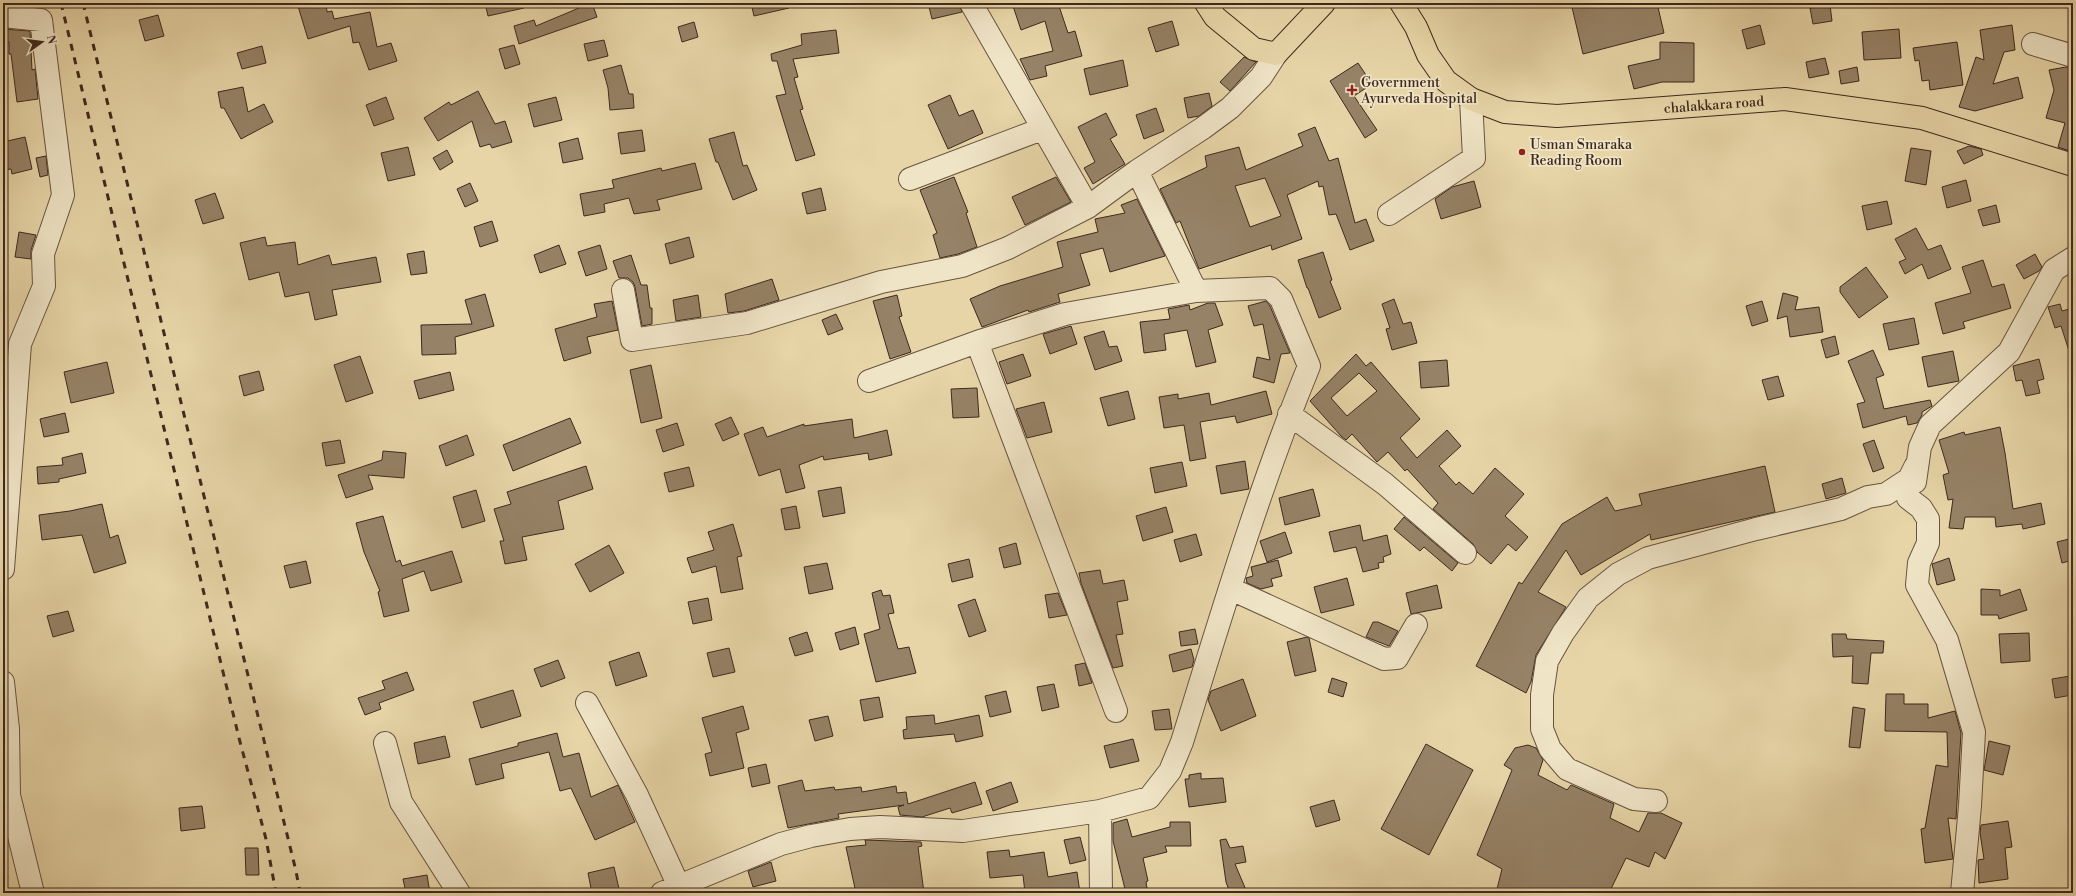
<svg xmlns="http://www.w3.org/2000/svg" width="2076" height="896" font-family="'Libre Bodoni',serif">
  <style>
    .building { fill: #968266; stroke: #3e291f; fill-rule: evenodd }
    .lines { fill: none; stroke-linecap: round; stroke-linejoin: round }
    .minor-casing { stroke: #685441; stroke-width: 24 }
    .major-casing { stroke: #3e291f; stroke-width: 24 }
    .minor { stroke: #efe4c6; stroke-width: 22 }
    .major { stroke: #e7d5a7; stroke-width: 22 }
    .rail { stroke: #3e291f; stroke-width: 3; stroke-dasharray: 7 7; stroke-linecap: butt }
    .poi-dot { fill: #8f2418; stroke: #efe4c6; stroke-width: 1.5 }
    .labels { text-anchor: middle; stroke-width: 3.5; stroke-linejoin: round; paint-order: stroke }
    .poi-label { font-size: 14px; fill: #3e291f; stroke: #efe4c6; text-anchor: start }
    .street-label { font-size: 14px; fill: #3e291f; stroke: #efe4c6 }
  </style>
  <rect width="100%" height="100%" fill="#e7d5a7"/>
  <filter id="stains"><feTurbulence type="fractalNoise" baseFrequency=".005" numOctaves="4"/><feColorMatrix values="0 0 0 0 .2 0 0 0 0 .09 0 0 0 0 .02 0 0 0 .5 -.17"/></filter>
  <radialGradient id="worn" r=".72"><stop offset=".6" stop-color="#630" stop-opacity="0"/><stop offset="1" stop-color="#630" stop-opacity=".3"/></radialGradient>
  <path class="building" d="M297 3H326L327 12 332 11 334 19 370 12 377 47 391 43 397 61 369 70 359 42 353 43 350 26 308 39Z
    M485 3H524V8L488 16Z
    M577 3H592L597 17 519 44 514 26 534 20 536 26 579 8Z
    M751 3H788L789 8 754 16Z
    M928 3H959L962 12 932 19Z
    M1012 3H1058L1068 33 1075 31 1082 56 1045 66 1047 76 1030 80 1020 59 1053 51 1045 21 1021 30Z
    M1571 3H1657L1664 33 1583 54Z
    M1830 5 1832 21 1813 24 1810 8Z
    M158 15 164 36 145 41 139 20Z
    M1172 21 1179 45 1156 52 1148 28Z
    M694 22 698 37 682 42 678 27Z
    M1760 25 1765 44 1747 49 1742 30Z
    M2012 25 2015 50 2004 52 1993 84 2018 77 2023 98 1975 111 1959 107 1976 57 1984 60 1980 30Z
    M3 29 30 31 32 70 35 69 38 99 17 102 11 54H9V42L3 43Z
    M1899 29 1901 58 1864 60 1862 32Z
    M836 30 839 53 793 59 798 77 794 78 803 109 800 110 815 155 796 161 776 96 786 94 777 61H772L771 54 802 45 801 34Z
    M604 40 608 56 588 61 584 44Z
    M1660 42 1694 43V82H1662L1634 89 1628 66 1660 59Z
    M1957 42 1963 85 1930 90 1929 80 1922 81 1919 60 1915 61 1913 48Z
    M514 45 520 64 505 69 499 49Z
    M262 46 266 63 242 69 237 53Z
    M1244 57 1256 62 1230 91 1220 82Z
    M1825 58 1829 74 1809 78 1806 62Z
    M1123 60 1128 86 1090 95 1084 69Z
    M1358 63 1372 84 1354 96 1377 130 1365 138 1330 81Z
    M621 65 629 94H633L634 108 610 110 608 88 603 70Z
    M1857 67 1859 81 1841 84 1839 71Z
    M2066 67 2073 68V152L2058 147 2065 123 2046 118 2054 90 2049 70Z
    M243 87 248 112 264 104 273 122 241 139 224 108H221L218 92Z
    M478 91 495 124 505 121 512 142 492 148 490 144 480 147 472 121 438 141 424 118 449 102 451 105Z
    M1209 93 1212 106 1199 116 1188 118 1184 98Z
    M950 95 959 116 973 110 983 133 948 149 928 105Z
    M386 97 394 119 374 126 366 105Z
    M556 97 562 120 534 127 528 104Z
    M1156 108 1164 131 1144 139 1136 115Z
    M1106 113 1117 135 1110 139 1125 164 1093 184 1084 168 1095 162 1078 127Z
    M1315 127 1329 161 1338 158 1355 223 1366 219 1374 241 1350 250 1336 214 1329 215 1323 186 1319 187 1318 181 1287 195 1302 239 1272 250 1271 245 1199 269 1180 221 1176 223 1160 189 1207 167 1205 156 1239 147 1246 170 1303 146 1298 134ZM1265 178 1281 216 1250 227 1235 186Z
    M642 130 645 151 621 154 618 133Z
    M734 132 743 166 747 165 757 190 733 200 718 162H716L709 139Z
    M25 137 32 169 12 174 11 169 3 170V142Z
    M578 138 583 159 563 163 559 143Z
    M1969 146 1981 149 1983 155 1964 164 1957 151Z
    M408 147 415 175 388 181 381 153Z
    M1911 148 1931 151 1926 185 1905 181Z
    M447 150 453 162 440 170 433 158Z
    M46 156 48 175 40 177 36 158Z
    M695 163 702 189 657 200 660 210 634 214 629 198 604 204 605 212 584 216 580 194 614 188 612 180 661 168 662 171Z
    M954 177 968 212 966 213 977 247 958 254 940 258 933 235 937 233 920 190Z
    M1056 177 1071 202 1025 225 1012 197Z
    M1966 180 1971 201 1947 208 1942 187Z
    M1474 181 1481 207 1441 219 1435 199 1452 187Z
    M470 183 478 201 465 207 457 189Z
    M821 188 826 210 807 214 802 193Z
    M215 193 224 218 203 224 195 200Z
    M1137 199 1165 256 1110 272 1103 248 1080 254 1090 285 1058 294 1060 302 1029 312 1028 310 982 327 970 299 1000 286 1063 267 1057 242 1098 232 1095 219 1125 213 1121 205Z
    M1887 201 1892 224 1867 230 1862 206Z
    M1996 205 2000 222 1983 226 1978 210Z
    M492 221 498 241 480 247 474 227Z
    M1916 228 1928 250 1941 245 1951 269 1928 279 1922 264 1905 274 1899 262 1906 259 1895 239Z
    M19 232 36 235 31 250V259L15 257Z
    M265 237 267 246 295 242 298 265 329 255 332 265 376 257 381 282 332 290 337 315 315 320 309 292 285 297 279 272 249 280 240 243Z
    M689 237 694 257 670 264 665 244Z
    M559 245 566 264 540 273 534 255Z
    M600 245 607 269 586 276 578 252Z
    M424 251 427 273 411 275 407 254Z
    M1323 252 1332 280 1330 281 1341 309 1319 318 1308 288H1307L1298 260Z
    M2035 254 2042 267 2039 271 2024 279 2016 265Z
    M631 255 641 285H647L650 308H652V324L642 326 635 287 633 282 628 278H619L613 261Z
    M1983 260 1992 287 2004 284 2011 308 1963 322 1965 328 1943 334 1935 303 1971 293 1962 267Z
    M1866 267 1888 297 1859 318 1840 292V287Z
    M772 279 779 300 744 311 728 313 725 294Z
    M1783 293 1798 297 1795 310 1819 307 1823 332 1790 337 1787 316 1777 319Z
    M485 294 494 326 455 337 456 354 422 355 421 325 472 324 465 300Z
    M698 295 701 317 676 321 673 300Z
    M897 295 902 316 899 317 911 352 890 359 873 301Z
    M1394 299 1403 324 1411 322 1417 343 1392 350 1386 329 1390 328 1382 304Z
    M612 301 618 330 587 337 591 353 564 361 555 329 597 317 594 304Z
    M1266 301 1270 306 1290 353 1281 354 1274 383 1253 377 1257 357 1270 360 1263 324 1254 326 1248 306Z
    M1762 301 1768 321 1752 326 1746 306Z
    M1208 303H1215L1223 325 1208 330 1216 362 1196 367 1187 330 1164 334 1166 350 1144 353 1140 322 1170 319 1168 309 1189 305 1190 310Z
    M2060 304 2062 311 2073 308V353L2070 354 2061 326 2055 328 2048 307Z
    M836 314 843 329 828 335 822 320Z
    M1914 318 1919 344 1889 350 1883 324Z
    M1071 326 1077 344 1050 354 1043 334Z
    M1104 331 1109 347 1117 346 1122 361 1095 370 1084 337Z
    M1835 336 1839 354 1826 358 1821 340Z
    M1873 350 1884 375 1876 378 1884 409 1930 400 1932 406 1922 412V415L1917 423 1908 425 1906 416 1863 428 1857 404 1865 402 1848 361Z
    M1953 351 1959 381 1928 387 1922 357Z
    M1023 354 1031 376 1007 384 999 362Z
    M1356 354 1366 366 1371 362 1420 419 1400 438 1417 458 1447 430 1461 446 1439 466 1456 485 1459 482 1473 494 1495 468 1524 494 1505 516 1528 537 1516 551 1508 544 1491 564 1477 552 1473 544 1433 509 1438 503 1407 469 1405 471 1388 452 1377 462 1352 434 1346 440 1341 436 1310 401ZM1359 373 1377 391 1347 416 1331 398Z
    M360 356 373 393 346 402 334 365Z
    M2039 359 2044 379 2037 381 2040 393 2026 396 2022 380 2016 381 2013 366Z
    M1447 360 1449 386 1421 388 1419 362Z
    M107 362 114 393 71 403 64 372Z
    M651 365 662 418 641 423 630 370Z
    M259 371 264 390 244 396 239 376Z
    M450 372 454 390 419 399 414 381Z
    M1778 376 1784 396 1768 400 1762 380Z
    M977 388 979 417 953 418 951 389Z
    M1128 391 1135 419 1108 426 1100 398Z
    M1266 391 1272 414 1237 423 1235 416 1200 422 1206 458 1190 461 1184 425 1164 428 1159 397 1178 394V399L1209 393 1211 405Z
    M1044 402 1052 432 1027 438 1016 409Z
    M65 413 69 432 44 437 40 419Z
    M731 417 739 434 723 441 715 424Z
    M570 418 581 443 513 471 503 445Z
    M852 419 854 438 887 430 892 455 869 460 868 453 824 460 823 456 799 465 805 488 786 493 780 469 759 476 744 434 763 427 767 437 804 424V426Z
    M677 423 684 445 663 452 656 430Z
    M2000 427 2005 453 2013 509 2041 503 2045 524 2023 529 2022 524 1996 527 1995 517H1965L1963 529 1949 528 1953 499 1948 500 1943 475 1949 473 1939 440 1964 432 1965 435Z
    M467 435 474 455 446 466 439 446Z
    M340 440 345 463 326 466 322 443Z
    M1874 440 1884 468 1873 472 1863 444Z
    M383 451 406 453 404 478 368 475 373 489 346 498 338 475 382 460Z
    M82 453 86 473 59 479V482L38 484 37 467 63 465 62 458Z
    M1245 461 1249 489 1221 494 1216 466Z
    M1182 462 1187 486 1155 493 1150 468Z
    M586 466 593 489 558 501 564 529 522 537 527 560 505 564 500 541H504L494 509 511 504 507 492Z
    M1765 466 1775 512 1651 540 1650 534 1581 575 1566 550 1538 592 1566 607 1536 655 1531 682 1526 693 1476 666 1519 582 1522 584 1562 524 1607 497 1615 511 1642 505 1639 494Z
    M689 467 694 486 669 492 664 473Z
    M1842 478 1846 493 1826 499 1822 484Z
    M841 487 845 513 823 517 818 491Z
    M1313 489 1320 516 1285 525 1279 498Z
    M476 490 485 521 462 528 453 497Z
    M102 504 110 538 118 535 126 563 94 573 82 535 42 540 39 515 70 511Z
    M796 506 800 528 785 530 781 509Z
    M1166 507 1173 532 1143 541 1136 516Z
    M383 516 396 562 400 560 402 566 452 551 462 582 431 591 424 571 402 579 409 611 384 617 378 592 380 591 364 552 356 523Z
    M1404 517 1458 563 1452 571 1424 547 1420 551 1394 529Z
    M733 524 742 556 737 557 743 589 721 593 716 566 692 573 687 558 714 550 708 532Z
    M1360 525 1363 541 1387 535 1391 554 1383 557 1384 562 1378 563 1379 568 1363 572 1356 547 1334 552 1329 532Z
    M1285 532 1292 553 1267 562 1260 541Z
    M1196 534 1202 555 1180 562 1174 540Z
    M2073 538V560L2062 563 2057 542Z
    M1016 543 1021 564 1004 568 999 548Z
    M609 545 624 573 590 592 575 564Z
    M1949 558 1955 580 1937 585 1932 564Z
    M969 559 973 577 952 582 948 564Z
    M1278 560 1282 576 1271 579 1273 586 1261 589 1247 583 1246 578 1253 576 1251 567Z
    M306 561 311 583 290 588 284 566Z
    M827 563 833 589 809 594 804 567Z
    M1100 570 1103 584 1124 580 1128 600 1117 602 1123 634 1116 635 1123 666 1113 668 1081 583 1079 573Z
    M1347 578 1354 605 1321 613 1314 587Z
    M1437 585 1442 608 1411 614 1406 593Z
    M1981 589 2000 590V596L2020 589 2027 610 1999 619 1998 615H1981Z
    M881 590 883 596 890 595 894 613 888 614 898 649 909 647 916 673 876 682 864 634 880 629 872 593Z
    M1058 593 1067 615 1049 618 1045 595Z
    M708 598 712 620 693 624 688 602Z
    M975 599 986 631 969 637 958 605Z
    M68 611 74 631 53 637 47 616Z
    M1373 622H1378L1398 631 1389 646 1366 637Z
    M855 627 859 644 840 650 835 633Z
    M1195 629 1198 644 1181 646 1179 632Z
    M807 632 813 651 795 656 789 638Z
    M2029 633 2030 661 2001 663 1999 634Z
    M1832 634H1846L1847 639 1884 641 1883 653H1871L1868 684 1852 683 1853 656 1833 657Z
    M1307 637 1309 638 1316 671 1295 676 1287 642Z
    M729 648 735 672 713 677 707 653Z
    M1191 649 1194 660 1192 667 1173 672 1169 655Z
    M639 652 647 676 616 686 609 662Z
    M558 660 565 678 541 687 534 669Z
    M1085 663 1092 683 1079 686 1075 665Z
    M407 672 414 690 379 703 381 709 365 715 358 698 385 689 382 681Z
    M2070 676 2072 695 2055 698 2052 679Z
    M1332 678 1347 683 1343 697 1328 692Z
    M1243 679 1256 716 1221 731 1208 700 1211 691Z
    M1054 684 1059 707 1042 711 1037 687Z
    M513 690 521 716 481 728 473 702Z
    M1006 691 1011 712 990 717 985 696Z
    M1886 694H1904V704H1928V718L1955 711 1961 733 1956 819 1948 818 1953 859 1925 863 1921 829 1925 828 1936 765 1948 767 1947 732 1885 731Z
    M879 697 883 717 864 721 860 700Z
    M743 706 749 729 736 733 744 768 710 776 705 754 712 752 702 718Z
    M1853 707 1865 709 1860 748 1849 747Z
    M1169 709 1172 729 1155 730 1152 711Z
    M934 715 935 724 979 715 983 736 956 742 954 734 904 739 903 730 907 729 906 717Z
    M828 716 833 736 815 741 809 720Z
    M557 733 563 757 579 753 591 797 618 785 635 822 595 840 571 788 560 791 549 752 501 764 504 778 476 785 469 759 518 746V743Z
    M445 736 450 757 418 764 414 743Z
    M1133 739 1139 761 1110 768 1104 746Z
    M1989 741 2010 746 2003 775 1984 770Z
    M1426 744 1473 770 1429 855 1381 829Z
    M1528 745 1536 748 1543 760 1538 775 1567 790 1571 785 1614 804 1610 818 1639 832 1648 813H1661L1682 823 1665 859 1655 852 1649 867 1626 858 1609 893H1496L1502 869 1477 855 1512 770 1504 765 1515 748Z
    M766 764 770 783 752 787 748 768Z
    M1201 773V779L1223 778 1226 802 1189 807 1185 779H1189V775Z
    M802 780 805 791 834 787 835 790 861 787 862 792 896 786 897 793 906 792 908 804 975 782 982 804 952 813 950 808 922 817 900 815 898 807 904 805 838 814 839 818 788 828 778 786Z
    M1011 782 1018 802 993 811 986 791Z
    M1334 800 1340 820 1316 827 1310 807Z
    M202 806 205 828 181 831 179 808Z
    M1127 819 1132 837 1170 827V822H1190L1191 846H1165L1167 852 1143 858 1148 881 1146 882 1147 888 1126 893 1113 841V823Z
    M2008 821 2012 847 2005 848 2008 879 1979 883 1978 860 1984 859 1980 833 1981 825Z
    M1080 837 1086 860 1070 864 1064 840Z
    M1226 839 1230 848 1243 846 1246 862 1235 864 1246 890 1237 893H1230L1226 882 1220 840Z
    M865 840 921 842 922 846 918 847 924 893H856L846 847 866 845Z
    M245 848H258L259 875H246Z
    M1009 850 1010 857 1044 852 1048 877 1077 872 1080 893H1025L1023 875 990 878 987 852Z
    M771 862 776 881 753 887 748 871Z
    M614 867 620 893H592L588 873Z
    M427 875 430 893H406L403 879Z"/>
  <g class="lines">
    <defs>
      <path id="minor" d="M971 3 1088 207
        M3 16 41 20 63 195 43 254 44 286 20 344 3 569
        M2033 44 2073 56
        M1137 171 1196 291
        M910 179 1042 129
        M1389 214 1474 158 1471 99
        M623 290 632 340 747 323 881 282 962 266 1008 248 1088 207 1137 171 1203 128 1230 108 1261 77 1276 54
        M977 342 1116 711
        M1289 414 1385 484 1465 553
        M1915 482 1920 447 1930 425 2009 352 2054 270 2073 258
        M1908 498 1921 508 1928 519V543L1919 563 1917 585 1947 640 1974 732 1970 806 1962 893
        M1231 589 1384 659 1397 658 1416 625
        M3 682 8 729 3 730
        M587 703 637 795 682 893
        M8 729 9 795 33 893
        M385 743 401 802 459 893
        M1656 801 1634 799 1567 769 1550 749 1542 729V695L1547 661 1563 633 1588 598 1618 574 1648 558 1756 529 1841 509 1868 497 1886 494 1909 479 1915 467
        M1100 811 1101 893
        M662 893 781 844 811 836 850 829 880 827 963 831 1100 811 1149 798 1170 771 1182 742C1221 616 1259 488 1309 366L1281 299 1270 288 1196 291 1065 314 977 342 869 381"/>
      <g id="major">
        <path d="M1206 3 1215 17 1254 49 1276 54 1324 3"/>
        <path id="s1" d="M1401 3 1416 27 1428 55 1446 81 1471 99 1505 112 1557 116 1785 99 1922 118 2073 165"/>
      </g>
    </defs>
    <use href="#minor" class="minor-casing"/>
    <use href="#major" class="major-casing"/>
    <use href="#minor" class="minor"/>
    <use href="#major" class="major"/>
    <path class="rail" d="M61 3 239 738 266 839 276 893
      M83 3 296 871 300 893"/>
  </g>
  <g class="poi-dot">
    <path d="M1350 84h4v4h4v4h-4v4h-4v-4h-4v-4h4z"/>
    <circle cx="1522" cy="152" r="4"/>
  </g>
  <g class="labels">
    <g class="poi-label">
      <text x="1361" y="87">Government<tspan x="1361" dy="16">Ayurveda Hospital</tspan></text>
      <text x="1530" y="149">Usman Smaraka<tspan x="1530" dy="16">Reading Room</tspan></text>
    </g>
    <g class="street-label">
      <text dy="5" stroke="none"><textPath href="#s1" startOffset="367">chalakkara road</textPath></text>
    </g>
  </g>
  <rect width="2076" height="896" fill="none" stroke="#e7d5a7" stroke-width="16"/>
  <rect x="4" y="4" width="2068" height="888" fill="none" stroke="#3e291f" stroke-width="2"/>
  <rect x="8" y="8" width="2060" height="880" fill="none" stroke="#3e291f"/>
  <g transform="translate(42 42) rotate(76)" stroke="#efe4c6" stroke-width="3" paint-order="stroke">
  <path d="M0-3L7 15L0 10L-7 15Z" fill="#3e291f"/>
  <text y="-6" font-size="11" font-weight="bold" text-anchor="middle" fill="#3e291f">N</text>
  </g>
  <rect width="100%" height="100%" filter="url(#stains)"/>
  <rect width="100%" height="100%" fill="url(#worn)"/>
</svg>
